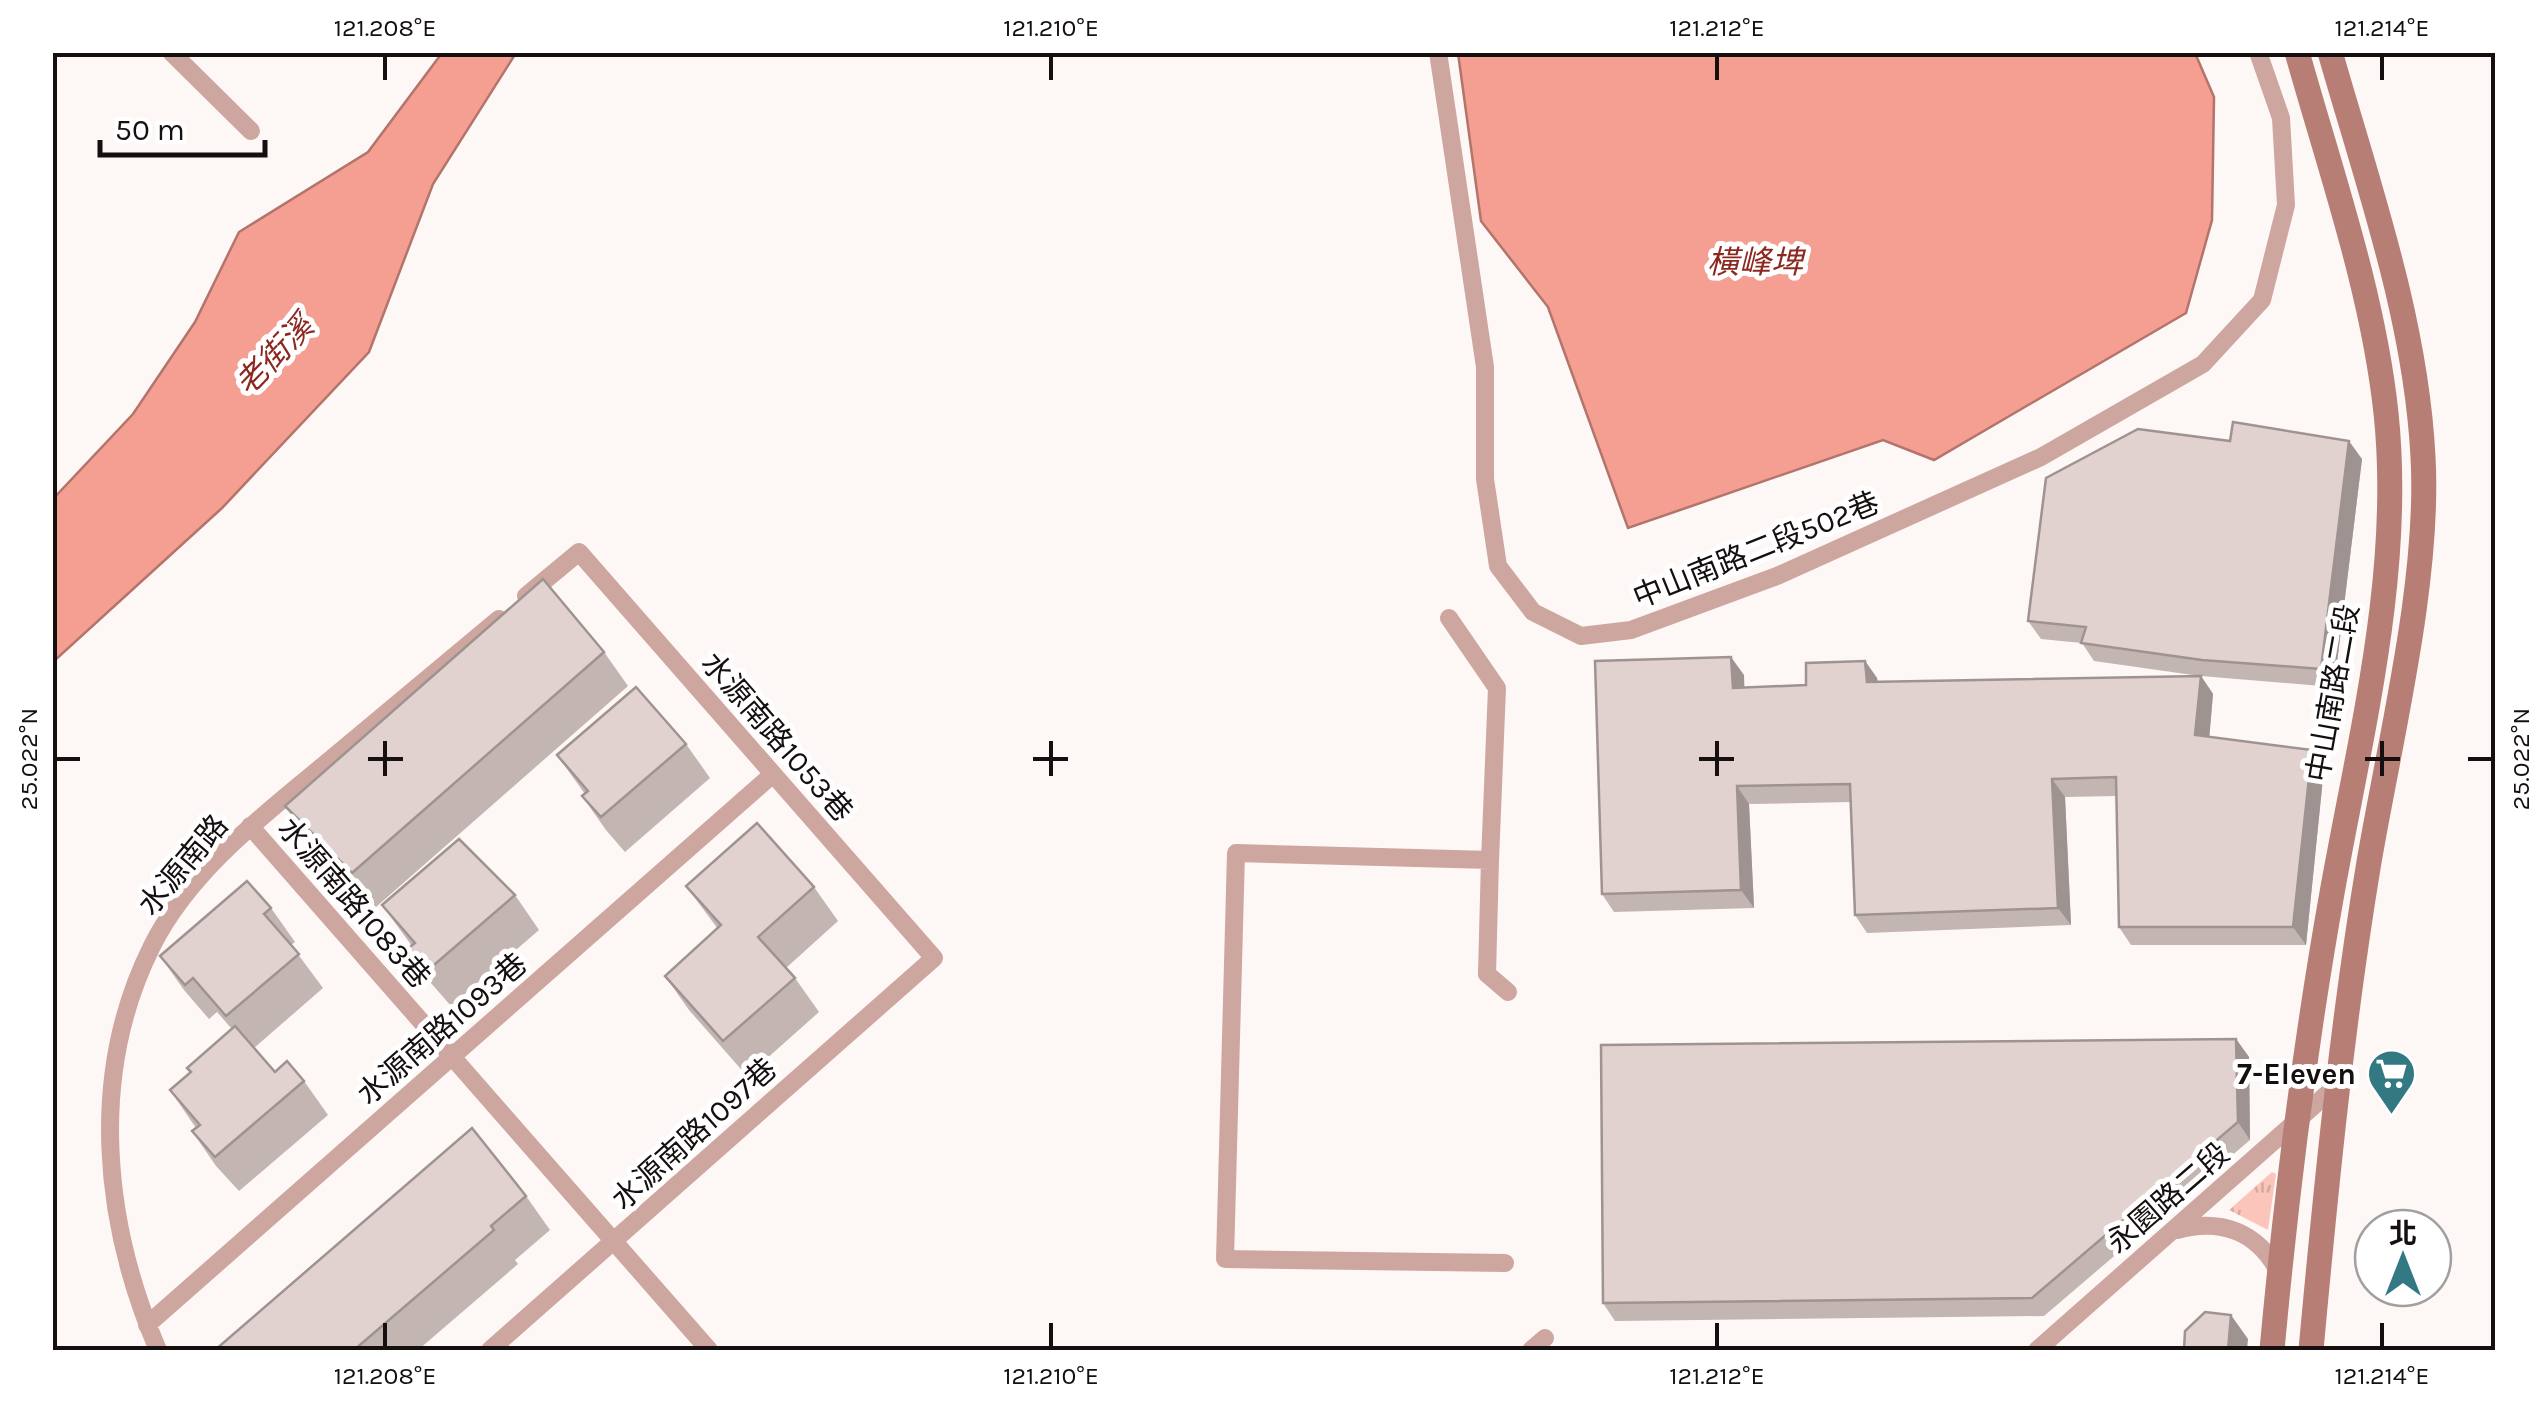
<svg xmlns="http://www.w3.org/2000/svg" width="2548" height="1403" font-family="Karla,'Noto Sans TC',sans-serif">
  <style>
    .grass { fill: url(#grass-tufts) }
    .water { fill: #f59f92; stroke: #b2746b; stroke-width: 2.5 }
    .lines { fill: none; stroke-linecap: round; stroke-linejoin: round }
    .street { stroke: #cea6a0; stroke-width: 18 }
    .secondary { stroke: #b67e75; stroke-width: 25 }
    .wall { fill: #c2b5b2 }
    .shaded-wall { fill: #9e9391 }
    .building { fill: #e2d2cf; stroke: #9e9391; stroke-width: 2.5 }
    .ticks { fill: none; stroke: #15100f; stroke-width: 4 }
    .labels { text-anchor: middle; stroke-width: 10; stroke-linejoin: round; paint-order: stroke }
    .street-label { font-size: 30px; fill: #15100f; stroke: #fff }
    .poi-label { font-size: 30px; font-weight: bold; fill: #15100f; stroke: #fff; text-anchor: end }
    .water-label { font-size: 32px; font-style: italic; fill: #8c2820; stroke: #fff }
    .neatline { fill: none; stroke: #15100f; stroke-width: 4 }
    .ticks-label { font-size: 25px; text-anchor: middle; fill: #15100f }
  </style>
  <defs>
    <pattern id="grass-tufts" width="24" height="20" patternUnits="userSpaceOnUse" patternTransform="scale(2.5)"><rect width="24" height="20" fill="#fbc5bc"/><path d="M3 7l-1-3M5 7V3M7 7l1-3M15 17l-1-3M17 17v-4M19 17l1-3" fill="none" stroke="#d6a8a0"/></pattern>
  </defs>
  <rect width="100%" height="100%" fill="#fdf7f6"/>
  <path class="grass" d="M2272 1172 2276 1174 2268 1230 2229 1210Z"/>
  <path class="water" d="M442 53H516L433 184 369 352 222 508 53 662V499L133 414 195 322 239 232 368 152Z
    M1458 53H2195L2214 97 2212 220 2186 313 1934 460 1883 440 1628 528 1548 307 1481 221Z"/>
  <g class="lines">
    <path class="street" d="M171 52 251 131
      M1438 52 1485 367V479L1498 566 1533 612 1581 636 1631 630 1777 576 2041 457 2203 364 2262 300 2286 205 2281 118 2258 52
      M1449 618 1497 688 1490 860
      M250 826 709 1350
      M2177 1230C2220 1218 2258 1231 2279 1273
      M1505 1263 1225 1259 1236 853 1490 860 1487 974 1508 992
      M147 1325 773 774
      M158 1350C103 1222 88 1074 152 946 190 870 266 813 330 760 386 713 442 666 499 619
      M490 1350 934 958 579 552 526 596
      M1531 1350 1545 1338
      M2037 1350 2335 1087"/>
    <path class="secondary" d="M2272 1350C2286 1197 2305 1044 2332 893 2360 736 2403 573 2386 413 2373 291 2330 170 2297 52
      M2311 1350C2326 1187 2342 1024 2369 862 2390 739 2430 580 2423 457 2416 319 2368 185 2330 52"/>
  </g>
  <path class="wall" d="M2362 459 2334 687 2201 676 2213 694 2209 737 2324 768 2306 945H2131L2119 927 2116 796 2065 797 2071 925 1867 933 1855 915 1851 802 1749 804 1754 908 1614 912 1602 894 1744 675V688L1806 685 1865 661 1877 678 1878 682 2200 676 2094 661 2082 643 2041 639 2028 621Z
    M604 652 628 686 376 907 309 840 285 806Z
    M686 744 710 778 625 852 606 830 582 796 585 794 557 755Z
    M686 886 814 887 838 921 786 968 795 978 819 1012 747 1076 689 1010 665 976 718 929Z
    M515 895 539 930 451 1006 431 983 407 949 412 946 382 905Z
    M271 908 295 942 291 945 323 988 254 1048 275 1072 304 1081 328 1115 239 1191 216 1166 192 1131 196 1128 170 1090 190 1072 232 1029 217 1012 209 1019 184 990 160 956Z
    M2236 1039 2249 1057 2250 1140 2044 1316 1615 1321 1603 1303Z
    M526 1196 550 1230 515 1260 518 1264 418 1350H215Z"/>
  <path class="shaded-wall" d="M2349 441 2362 459 2334 687 2321 669Z
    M1731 657 1744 675 1745 706 1733 688Z
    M1865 661 1877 678 1879 700 1867 682Z
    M2201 676 2213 694 2208 753 2195 735Z
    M2312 750 2324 768 2306 945 2293 927Z
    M2052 779 2065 797 2071 925 2058 908Z
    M1737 786 1749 804 1754 908 1741 890Z
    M2236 1039 2249 1057 2250 1140 2238 1122Z
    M2231 1315 2248 1339 2247 1350H2228Z"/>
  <path class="building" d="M2233 422 2349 441 2321 669 2202 660 2081 643 2086 627 2028 621 2046 478 2138 429 2230 441Z
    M543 579 604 652 352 873 285 806Z
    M1731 657 1733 688 1806 685V663L1865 661 1867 682 2201 676 2195 735 2312 750 2293 927H2119L2116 777 2052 779 2058 908 1855 915 1850 784 1737 786 1741 890 1602 894 1595 661Z
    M636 687 686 744 601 817 582 796 588 791 557 755Z
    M757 823 814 887 758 937 795 978 723 1041 665 976 721 925 686 886Z
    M459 839 515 895 427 971 407 949 415 943 382 905Z
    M247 881 271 908 264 914 299 954 226 1016 193 978 185 985 160 956Z
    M235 1026 275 1072 287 1061 304 1081 215 1157 192 1131 200 1125 170 1090 191 1072 187 1068Z
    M2236 1039 2238 1122 2032 1298 1603 1303 1601 1045Z
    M472 1128 526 1196 491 1226 494 1230 354 1350H215Z
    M2205 1312 2231 1315 2228 1350H2184L2185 1331Z"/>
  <path class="ticks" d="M385 55V80M1051 55V80M1717 55V80M2382 55V80M385 741V776M1051 741V776M1717 741V776M2382 741V776M55 759H80M368 759H403M1033 759H1068M1699 759H1734M2365 759H2400M2468 759H2493M385 1323V1348M1051 1323V1348M1717 1323V1348M2382 1323V1348"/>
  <defs>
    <symbol id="supermarket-pin" viewBox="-11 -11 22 30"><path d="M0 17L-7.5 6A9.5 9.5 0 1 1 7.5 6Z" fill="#327983" stroke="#fff"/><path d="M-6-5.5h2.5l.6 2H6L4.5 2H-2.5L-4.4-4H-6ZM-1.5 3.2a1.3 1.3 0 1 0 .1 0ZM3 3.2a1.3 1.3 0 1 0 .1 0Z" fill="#fff"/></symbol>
  </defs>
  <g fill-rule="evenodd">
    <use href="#supermarket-pin" x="2364" y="1046" width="55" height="75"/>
  </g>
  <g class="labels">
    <g class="street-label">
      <text transform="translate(1756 550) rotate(-22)" y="10">中山南路二段502巷</text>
      <text transform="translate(2333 693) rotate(-80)" y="10">中山南路二段</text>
      <text transform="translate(777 737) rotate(49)" y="10">水源南路1053巷</text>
      <text transform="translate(183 865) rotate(-50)" y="10">水源南路</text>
      <text transform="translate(354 903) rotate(49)" y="10">水源南路1083巷</text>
      <text transform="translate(442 1029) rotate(-41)" y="10">水源南路1093巷</text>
      <text transform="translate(694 1134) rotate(-42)" y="10">水源南路1097巷</text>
      <text transform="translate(2168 1198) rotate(-41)" y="10">永園路二段</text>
    </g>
    <g class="poi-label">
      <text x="2356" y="1084">7-Eleven</text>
    </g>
    <g class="water-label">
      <text x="1755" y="273">橫峰埤</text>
      <text transform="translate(274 355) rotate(-46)" y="11">老街溪</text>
    </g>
  </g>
  <rect width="2548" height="1403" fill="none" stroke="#ffffff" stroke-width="110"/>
  <g transform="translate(2403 1258)"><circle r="48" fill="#ffffff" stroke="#a19f9f" stroke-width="2.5"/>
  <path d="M0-8L18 38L0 25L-18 38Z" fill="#327983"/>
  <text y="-15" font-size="28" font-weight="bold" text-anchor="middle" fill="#15100f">北</text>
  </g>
  <path d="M100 140v15h165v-15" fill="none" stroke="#15100f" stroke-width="5"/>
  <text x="115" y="140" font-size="30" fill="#15100f" stroke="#ffffff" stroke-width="8" paint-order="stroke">50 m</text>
  <rect x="55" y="55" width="2438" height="1293" class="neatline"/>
  <g class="ticks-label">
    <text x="385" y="36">121.208°E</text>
    <text x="1051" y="36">121.210°E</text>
    <text x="1717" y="36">121.212°E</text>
    <text x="2382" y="36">121.214°E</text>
    <text transform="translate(28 759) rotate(-90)" y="9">25.022°N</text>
    <text transform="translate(2520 759) rotate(-90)" y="9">25.022°N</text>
    <text x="385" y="1384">121.208°E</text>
    <text x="1051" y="1384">121.210°E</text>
    <text x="1717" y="1384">121.212°E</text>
    <text x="2382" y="1384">121.214°E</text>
  </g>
</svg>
